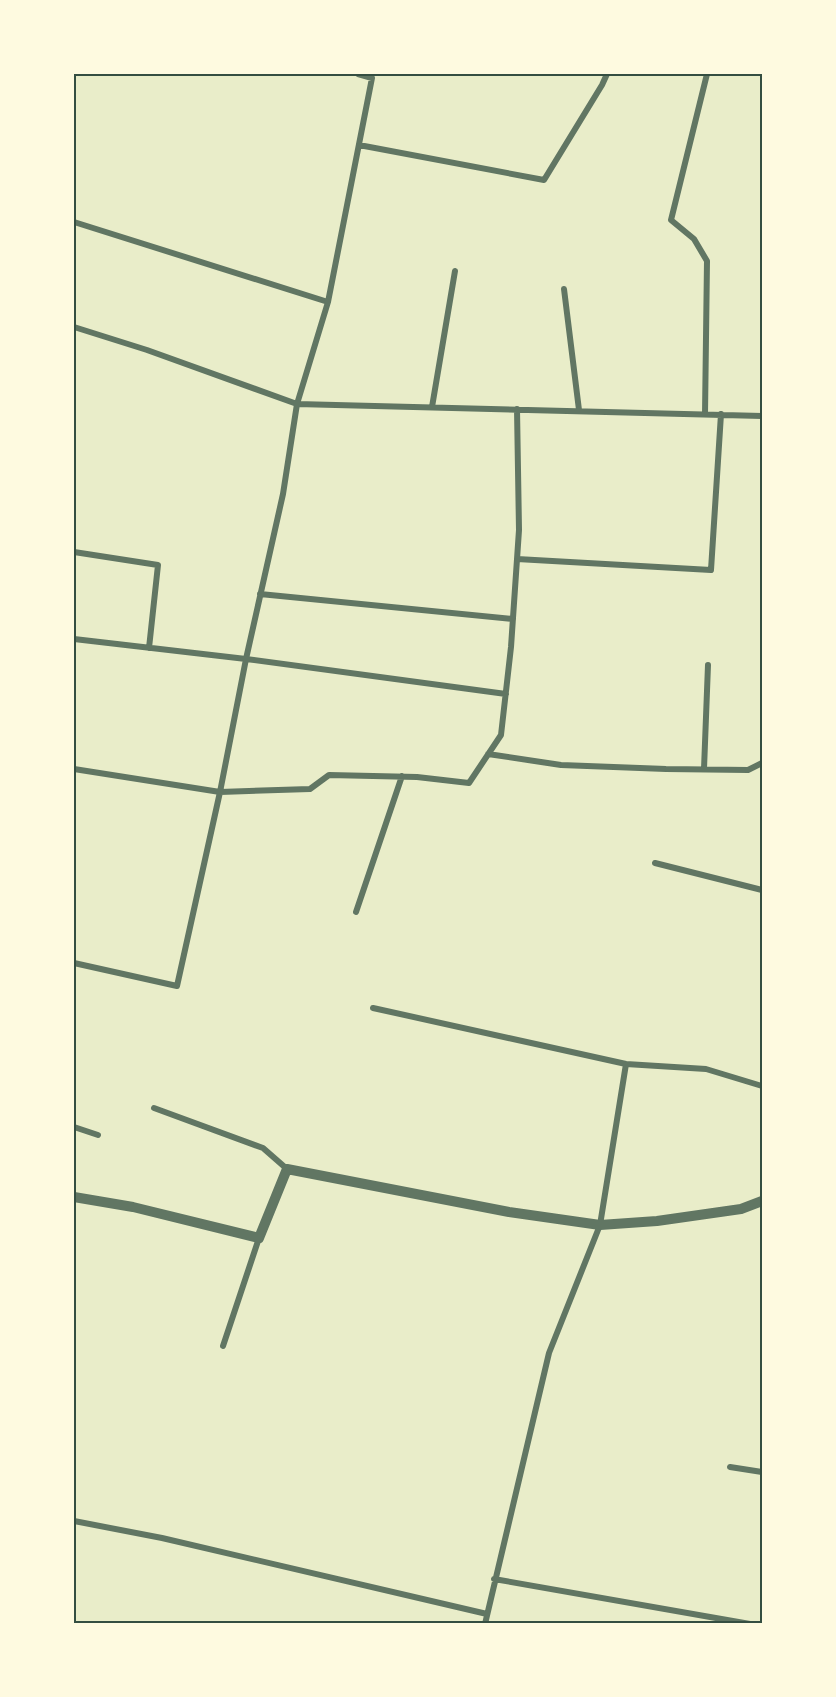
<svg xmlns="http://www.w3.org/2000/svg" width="836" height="1697" font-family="Mulish,sans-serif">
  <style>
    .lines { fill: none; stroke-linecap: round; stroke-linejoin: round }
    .minor { stroke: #617663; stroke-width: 6 }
    .tertiary { stroke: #617663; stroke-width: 10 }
    .neatline { fill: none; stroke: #344e41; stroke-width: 2 }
  </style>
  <rect width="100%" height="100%" fill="#e9edc9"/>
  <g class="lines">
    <path class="minor" d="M359 145 544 180 602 85 607 74
      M74 222 328 302
      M564 289 579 410
      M74 327 147 350 297 404 762 416
      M432 407 455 271
      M705 414 707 261 694 239 671 220 707 74
      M74 552 158 565 149 648
      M517 559 711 570 721 414
      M260 594 513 619
      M74 639 246 659 506 694
      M488 754 561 765 666 769 748 770 762 763
      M74 769 220 792 310 789 329 775 417 777 469 783 501 735 511 647 519 530 517 409
      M704 769 708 665
      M655 863 762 890
      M356 912 402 776
      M74 963 177 986 220 792 246 659 283 494 297 404 328 302 372 78 358 74
      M373 1008 626 1064 706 1069 762 1086
      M154 1108 263 1148 287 1169
      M74 1127 98 1135
      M223 1346 259 1238
      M730 1467 762 1472
      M74 1521 162 1538 487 1614
      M494 1579 750 1624
      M485 1624 549 1353 600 1225 626 1064"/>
    <path class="tertiary" d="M74 1197 133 1207 259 1238 287 1169 509 1212 600 1225 657 1221 741 1209 762 1201"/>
  </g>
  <rect width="836" height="1697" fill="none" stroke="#fefae0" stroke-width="150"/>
  <rect x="75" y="75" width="686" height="1547" class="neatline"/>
</svg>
